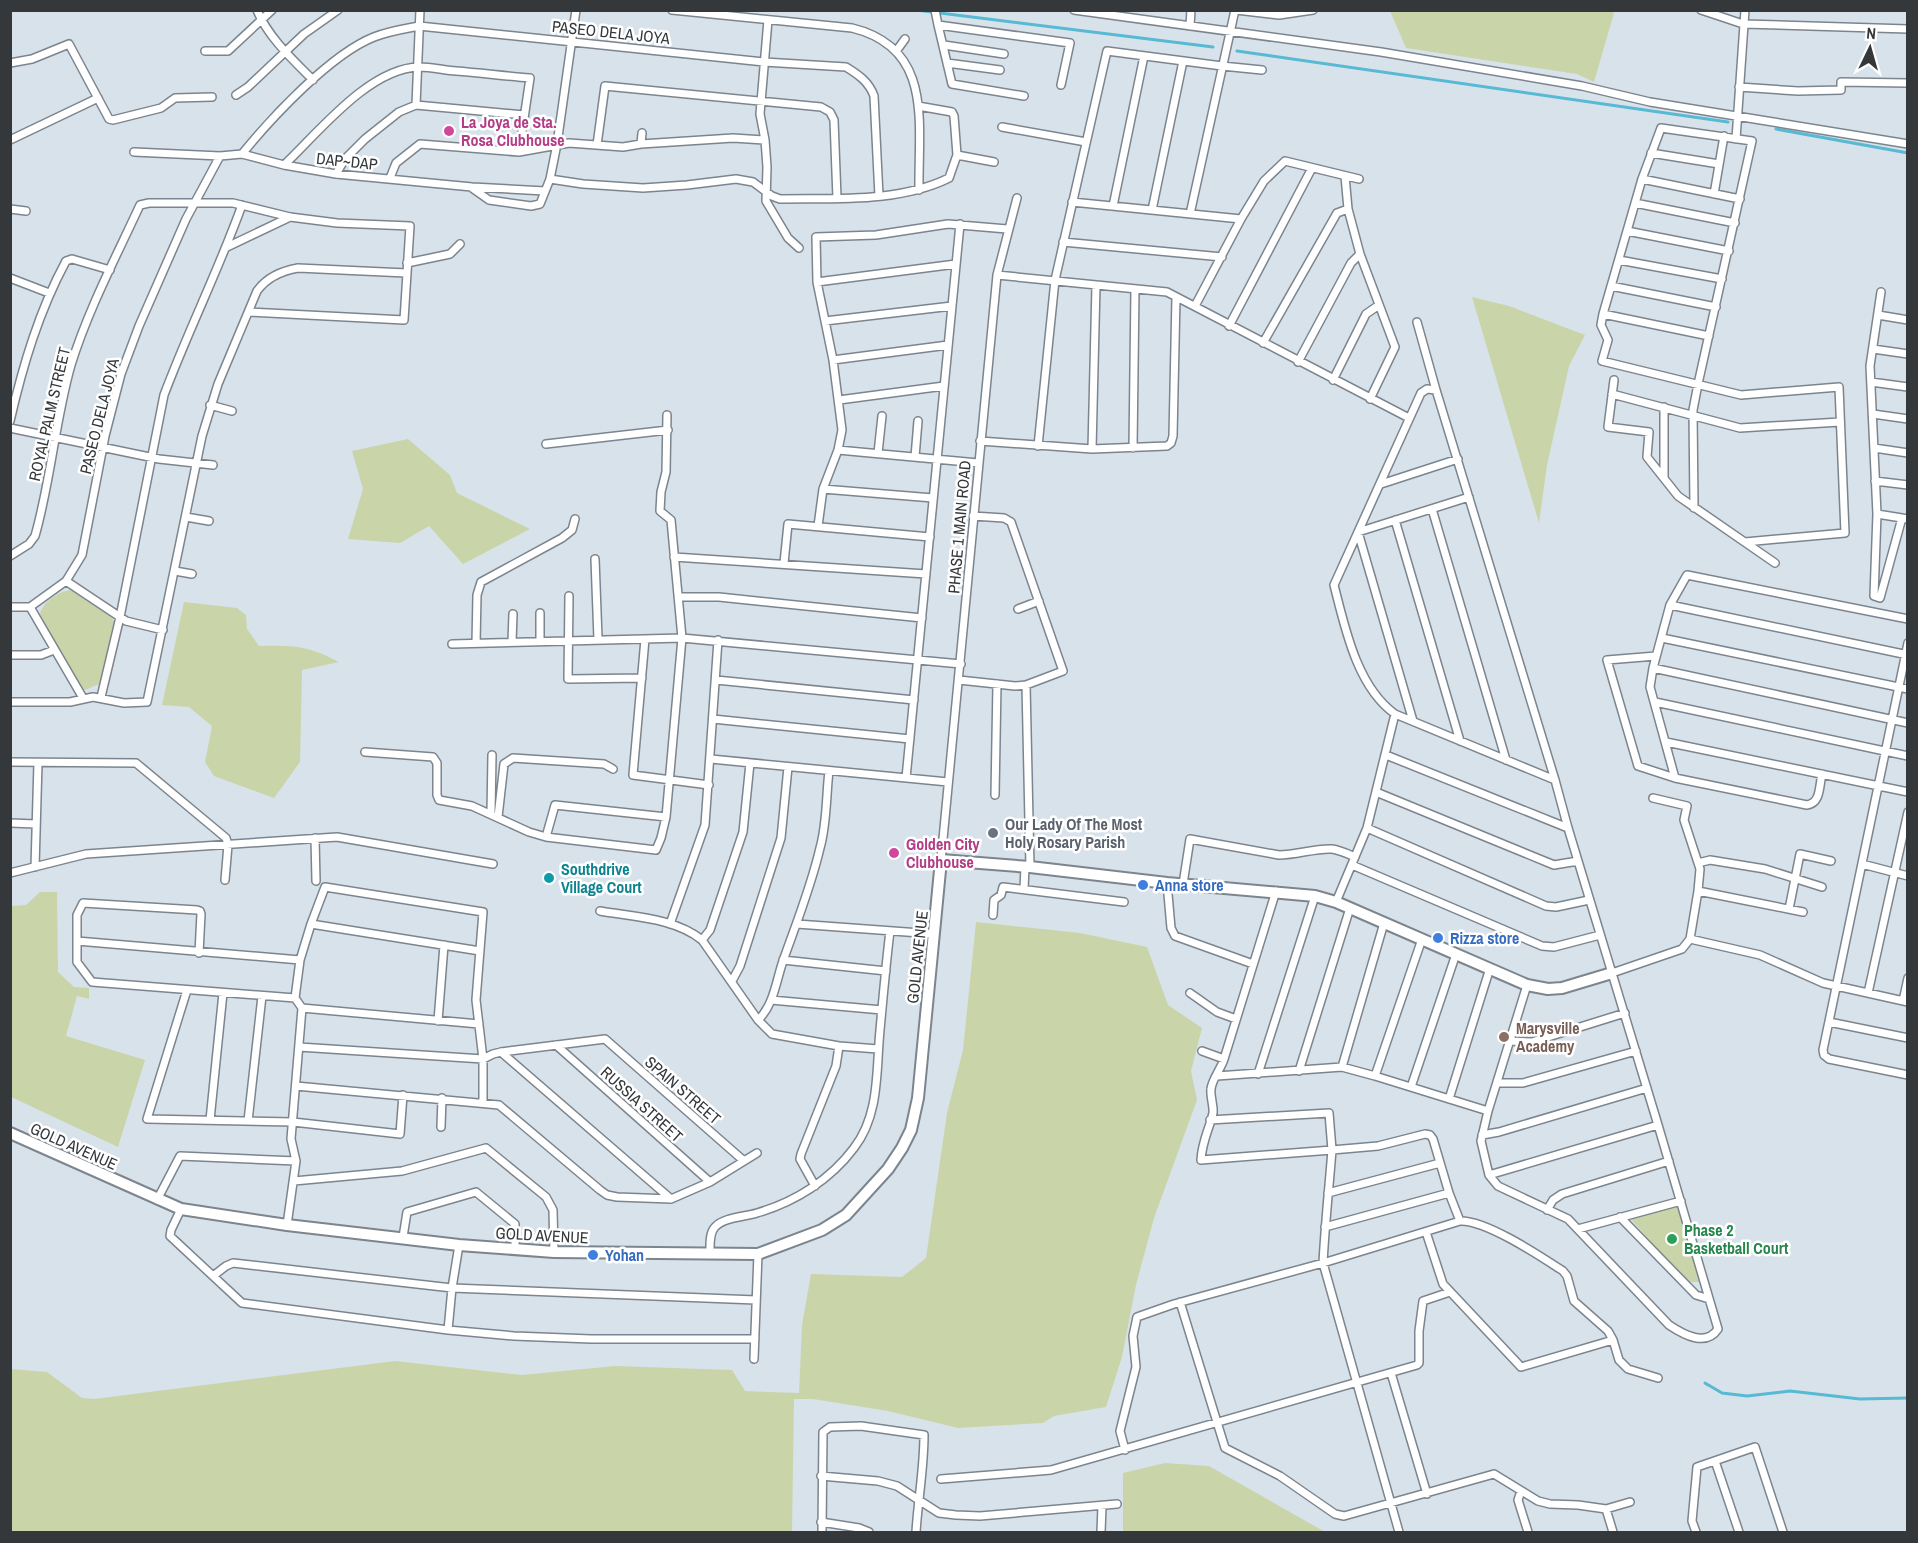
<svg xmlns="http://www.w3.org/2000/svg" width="1918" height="1543" font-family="'Archivo Narrow',sans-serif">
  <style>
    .green { fill: #c9d5a9 }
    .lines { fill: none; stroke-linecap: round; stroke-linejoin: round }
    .stream { stroke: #57b9d3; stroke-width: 3 }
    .street-casing { stroke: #7c858d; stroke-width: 10 }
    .secondary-casing { stroke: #7c858d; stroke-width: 14 }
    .street { stroke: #fff; stroke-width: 7 }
    .secondary { stroke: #fff; stroke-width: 10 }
    .hotel-dot { fill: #d1479c; stroke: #fff; stroke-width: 2 }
    .worship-dot { fill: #6b7280; stroke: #fff; stroke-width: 2 }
    .culture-dot { fill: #0f9aa8; stroke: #fff; stroke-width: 2 }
    .shop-dot { fill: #3f7fe0; stroke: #fff; stroke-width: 2 }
    .education-dot { fill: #8d6e63; stroke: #fff; stroke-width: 2 }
    .leisure-dot { fill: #2e9e5b; stroke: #fff; stroke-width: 2 }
    .labels { text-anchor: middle; stroke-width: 5; stroke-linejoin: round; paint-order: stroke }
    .street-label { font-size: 16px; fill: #34383b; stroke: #fff }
    .hotel-label { font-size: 16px; font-weight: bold; fill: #b23c85; stroke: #fff; text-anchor: start }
    .worship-label { font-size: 16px; font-weight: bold; fill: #5b616d; stroke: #fff; text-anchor: start }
    .culture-label { font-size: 16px; font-weight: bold; fill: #0d838f; stroke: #fff; text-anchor: start }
    .shop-label { font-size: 16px; font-weight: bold; fill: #366cbe; stroke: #fff; text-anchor: start }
    .education-label { font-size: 16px; font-weight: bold; fill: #785e54; stroke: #fff; text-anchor: start }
    .leisure-label { font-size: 16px; font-weight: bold; fill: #27864d; stroke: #fff; text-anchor: start }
  </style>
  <rect width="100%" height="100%" fill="#d8e2eb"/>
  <path class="green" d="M1609 10 1614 13 1594 82 1577 74 1406 48 1390 11Z
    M1472 297 1509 306 1585 335 1569 366 1547 465 1539 523Z
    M408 439 450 475 457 493 530 529 463 564 429 526 400 543 348 539 363 489 352 451Z
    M71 590 111 617 114 621 99 684 85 690C70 681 49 631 40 614 43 602 59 591 71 590Z
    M184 602 237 608 246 615 247 629 259 646C293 645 309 646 339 662L302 670 300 762 274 798 214 776 205 762 212 726 189 707 162 705Z
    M40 892H57L58 972 74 987 89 988V999L77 996 66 1036 145 1060 118 1147 11 1097V906L26 905Z
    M976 922 1080 933 1147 947 1168 1005 1202 1028 1191 1071 1197 1100 1154 1218 1136 1285 1122 1357 1106 1407 1054 1416 1043 1423 958 1428 888 1411 813 1399H794L792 1532H11V1369L47 1372 82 1398 94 1399 395 1361 522 1375 615 1366 732 1370 745 1391 799 1393 802 1325 811 1274 902 1277 926 1258 947 1113 963 1050Z
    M1677 1206 1701 1282H1690L1664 1257 1631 1219Z
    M1165 1463 1209 1466 1325 1532H1123V1473Z"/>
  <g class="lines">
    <path class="stream" d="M916 10 1213 47
      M1237 51 1728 122
      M1776 129 1908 153
      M1708 1385 1705 1383 1722 1393 1747 1396 1790 1391 1860 1399 1908 1398"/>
    <defs>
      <path id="street" d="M257 10C268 37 293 60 313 80
        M672 10 852 28C934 48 918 123 919 190
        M935 10 938 25
        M1074 10 1381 52 1582 86 1650 102 1908 144
        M1236 10 1279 15 1313 10
        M1701 10 1743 24 1908 29
        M768 20 760 114 765 140 767 167 766 201 788 238 799 248
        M1190 26 1191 10
        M944 45 1004 54
        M897 50 905 39
        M205 51H228L272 10
        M10 63 32 59 69 44 109 119 113 120 161 108 175 98 212 97
        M947 63 1000 70
        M1739 87 1798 91 1841 90V82L1908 83
        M236 95 248 87 304 34 338 10
        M1024 96 952 84 938 25 1070 43 1061 85
        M416 105 420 10
        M1002 127 1086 142
        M1736 139 1745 10
        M10 140 98 98
        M641 144 642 133
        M597 145 605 86 821 107 830 112 834 120 837 198
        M134 152 220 156 242 154 284 165 336 174 472 187 545 191
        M1651 153 1719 164
        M242 154C272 117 331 54 374 37 389 31 404 29 419 26L764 62 846 67C859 75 869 82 874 96L879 196
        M957 155 994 162
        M284 165C318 133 369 68 419 67 431 67 444 70 456 71 481 73 505 76 530 78L519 152
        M336 174 345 159 365 139 399 112 416 105 524 115
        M1345 176 1348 209 1360 254 1395 347 1370 399
        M390 178 396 163 420 144 519 152 569 143 623 147 641 144 733 138 765 140
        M550 179 583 184 643 188 687 185 736 179 753 182 772 196 780 199C835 198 898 203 949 178L957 155 954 116 952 112 918 106
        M1642 179 1740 199
        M472 188 489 200 531 206 540 204 550 179 557 144 576 10
        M1714 194 1724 136
        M1072 202 1241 219
        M1635 203 1735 223
        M1113 206 1144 56
        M10 209 26 211
        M1152 210 1183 61
        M1190 214 1235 10
        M1627 231 1729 251
        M1063 242 1222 257
        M227 247 290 217
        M1619 260 1722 279
        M407 263 450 254 460 244
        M997 275 1167 292 1409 418
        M10 278 49 293
        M817 282 956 264
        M1611 286 1716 307
        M1881 292 1870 366 1877 514 1874 596 1880 598 1902 518
        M1195 306 1241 219 1264 181 1285 161 1359 179
        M1603 314 1709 336
        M1878 315 1908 320
        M825 321 952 306
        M1417 322 1436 390 1555 780 1568 828 1658 1125 1718 1329C1706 1347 1684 1335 1669 1325L1568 1219 1498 1186 1489 1175 1481 1141 1488 1111 1527 985
        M1229 326 1312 168
        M1263 343 1337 213 1348 209
        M1873 349 1908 354
        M833 360 948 345
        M1298 362 1351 263 1360 254
        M1333 380 1366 314 1379 305
        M1614 380 1608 427 1649 432 1647 457 1678 496 1775 563
        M1871 382 1908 387
        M1436 390 1427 389 1421 393 1334 585C1345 628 1357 687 1395 714L1555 780
        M1612 394 1740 428 1840 422
        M839 400 944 386
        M210 405 232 411
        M1873 414 1908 419
        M10 421C23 365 39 311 66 261L72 259 110 270
        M10 428 159 459 213 465
        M980 441 1092 449 1167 446 1171 443 1173 436 1176 297
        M546 444 668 430
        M1038 446 1055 280 1107 51 1222 66 1262 70
        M1133 448 1135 289
        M1874 448 1908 453
        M1092 449 1096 285
        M838 450 978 463
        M878 453 882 416
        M915 457 918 421
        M1664 477V407
        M1875 481 1908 485
        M1381 484 1458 459
        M823 489 933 498
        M1694 508 1693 410 1698 384 1752 141 1661 128 1642 179 1603 314 1601 325 1608 340 1602 361 1741 395 1839 387 1845 533 1745 542
        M1432 509 1506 760
        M1877 514 1908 519
        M186 517 209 521
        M1395 520 1460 741
        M818 526 823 489 838 450 842 430 833 360 817 282 816 237 876 235 948 224 1007 229
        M10 556 29 544 35 536C51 480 55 421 71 365 88 310 116 257 140 205L149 203H233L290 217 337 223 410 226 404 320 249 312
        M674 557 926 574
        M595 559 598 639
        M784 563 788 524 930 537
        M175 571 192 574
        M66 581 126 621 163 630
        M569 596 568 679 642 678
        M678 597H719L922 618
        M1670 605 1908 655
        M10 607H30L66 581 82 555 105 436 121 374 139 326 186 219 220 156
        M30 607 83 698
        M1018 609 1039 601
        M540 613V641
        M1662 638 1908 689
        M645 639 633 775 709 785
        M512 642 513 614
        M476 643 477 595 481 582 562 538 572 530 575 519
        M1908 643 1823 1050 1824 1055 1829 1059 1908 1075
        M452 644 682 638 961 664
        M10 655H41L54 650
        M1656 656 1607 660 1638 766 1675 778
        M1653 668 1670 605 1687 575 1908 619
        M716 680 914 700
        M959 680 1015 686 1026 685 1063 671 1011 522 1004 518 973 516
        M1026 685 1030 867
        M101 697 120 617 164 395C188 331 219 269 242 205
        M10 702H70L93 697 124 703 147 702 202 436 218 384 257 291C267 277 281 271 298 268L406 273
        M1655 702 1908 756
        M713 719 910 739
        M1413 721 1358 532 1469 497
        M1666 742 1908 792
        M365 752 433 757 437 763V795L439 800 472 806 529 832 546 837 656 850 661 838 666 817 682 638 671 520 660 511 661 492 666 472 667 415
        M1386 755 1568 828
        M711 759 948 782
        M10 762 136 763 226 838 228 845 225 880
        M1822 774C1819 786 1821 803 1807 805L1675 778 1650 687 1653 668 1908 723
        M906 778 960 224
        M1376 792 1554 865 1578 861
        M995 795 997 684
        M491 813 492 755
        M498 817 504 764 513 758 604 764 613 769
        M10 823 36 824
        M1367 828 1546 906 1556 907 1589 900
        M546 837 555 805 666 817
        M315 838 316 881
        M941 860 997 275 1017 198
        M1698 863 1710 860 1765 869 1822 887
        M1862 864 1908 876
        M1352 865 1542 946 1554 947 1600 935
        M35 867 38 763
        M10 873 86 854 337 837 493 864
        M1167 883 1171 928 1175 936 1253 964
        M1183 884 1190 839 1279 855C1297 855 1315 848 1332 849 1340 850 1348 854 1355 857
        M1024 889 1025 867
        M1698 891 1803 912
        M1336 902 1367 828 1395 714
        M1789 909 1800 854 1831 861
        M600 911C634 917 675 918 702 940L758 1020 772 1034 839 1046 878 1049
        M993 915 994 900 1001 895 1003 887 1124 902
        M311 924 480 951
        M670 924 705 825 718 640
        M797 924 934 934
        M1690 939 1760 955 1823 983 1908 1002
        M702 940 710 930 743 832 750 763
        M77 941 300 960
        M199 953 201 914 200 911 197 910 83 903 77 915V962L92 982 295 998
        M783 960 886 971
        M1612 973 1682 949 1690 939 1698 891 1700 869 1684 820 1687 806 1653 798
        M732 981 740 966 781 838 788 767
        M187 990 147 1119 293 1122 400 1134 403 1095
        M1190 993 1217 1012 1236 1019
        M1868 993 1908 812
        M771 1000 882 1010
        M1903 1001 1908 978
        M302 1008 479 1024
        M758 1020C774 1005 776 981 783 961 796 924 811 887 820 848 827 824 826 796 829 771
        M438 1021 444 945
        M1829 1022 1908 1038
        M1510 1041 1532 1042 1625 1013
        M556 1045 710 1182
        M299 1047 483 1059 493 1054 501 1052 605 1039 744 1161
        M1202 1051 1224 1059
        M501 1052 671 1199
        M1342 1067 1384 923
        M1299 1071 1350 908
        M1258 1074 1315 896
        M1217 1076 1342 1067 1375 1076 1488 1111
        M1375 1076 1422 939
        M1497 1083H1523L1636 1051
        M296 1086 499 1105 600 1190 607 1195 617 1197 671 1199 710 1182 757 1153
        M1411 1087 1456 954
        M1449 1099 1490 968
        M210 1120 223 993
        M1210 1120 1329 1113 1332 1150 1201 1160C1202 1141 1209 1130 1213 1113 1214 1106 1210 1097 1211 1089 1212 1079 1221 1069 1224 1059L1276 891
        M248 1121 262 996
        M441 1127 442 1098
        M1482 1135 1499 1132 1647 1088
        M1489 1175 1658 1125
        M294 1181 402 1171 486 1148 546 1197 553 1210 554 1252
        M815 1186 800 1159 801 1154 836 1066 839 1046
        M1328 1193 1440 1163
        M1449 1193 1460 1221
        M157 1200 180 1156 296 1161
        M181 1209 171 1230 170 1236 242 1303 448 1330 514 1336 591 1339H755
        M1547 1210 1553 1200 1562 1194 1669 1161
        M1620 1217 1696 1295 1709 1299
        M287 1225 296 1161 291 1139 302 1008 295 998 300 960 311 924 325 887 483 912 476 1000 483 1059V1102
        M1325 1227 1449 1193 1433 1139 1430 1135 1425 1134 1378 1146 1332 1150C1329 1188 1325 1225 1323 1263L1399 1532
        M1578 1229 1681 1201
        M1426 1232 1443 1284 1521 1367 1613 1340
        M403 1237 407 1212 476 1192 515 1224V1249
        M710 1254C710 1246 709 1233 715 1227 724 1217 745 1217 757 1213 795 1202 830 1180 854 1148 880 1114 876 1071 880 1030 883 997 886 964 890 931
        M213 1276 226 1266 233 1263 452 1288 756 1300
        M1180 1302 1225 1448 1280 1476 1335 1514 1344 1516 1494 1474 1538 1501 1550 1504 1578 1505 1606 1509 1630 1502
        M448 1330 452 1288 459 1245
        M754 1359 758 1254
        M1391 1373 1427 1494
        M1125 1450 1120 1431 1136 1367 1133 1336 1137 1317 1174 1304 1323 1263 1460 1221C1486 1220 1540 1256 1563 1271L1567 1276 1574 1301 1608 1331 1613 1340 1619 1360 1628 1369 1658 1378
        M1715 1461 1739 1532
        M821 1476 878 1481 897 1486 939 1513 956 1515 980 1516 1117 1504
        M941 1479 1051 1470 1417 1365 1419 1363V1331L1423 1301 1450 1292
        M1521 1491 1518 1500 1528 1532
        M1606 1509 1613 1532
        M821 1522 859 1528 869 1532
        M822 1532 823 1432 830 1427 861 1426 924 1435C924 1468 918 1500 916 1532
        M1101 1532 1102 1506
        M1696 1532 1692 1521 1697 1467 1755 1447 1783 1532"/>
      <path id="secondary" d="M10 1133 181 1209 287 1225 459 1245 554 1252 758 1254 822 1230 846 1215 888 1169 902 1148 911 1130 918 1098 941 860 1030 867 1167 883 1315 896 1336 902 1527 985 1548 989 1562 988 1612 973"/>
    </defs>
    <use href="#street" class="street-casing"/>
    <use href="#secondary" class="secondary-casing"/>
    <use href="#street" class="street"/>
    <use href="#secondary" class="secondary"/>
  </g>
  <g class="hotel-dot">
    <circle cx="449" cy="131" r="6"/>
    <circle cx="894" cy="853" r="6"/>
  </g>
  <circle class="worship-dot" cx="993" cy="833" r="6"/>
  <circle class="culture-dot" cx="549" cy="878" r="6"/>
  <g class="shop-dot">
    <circle cx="1143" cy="885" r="6"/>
    <circle cx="1438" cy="938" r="6"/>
    <circle cx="593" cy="1255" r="6"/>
  </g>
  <circle class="education-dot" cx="1504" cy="1037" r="6"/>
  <circle class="leisure-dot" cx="1672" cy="1239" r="6"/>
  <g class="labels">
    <g class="street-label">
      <text transform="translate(611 32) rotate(6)" y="6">PASEO DELA JOYA</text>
      <text transform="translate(347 161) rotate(6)" y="6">DAP~DAP</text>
      <text transform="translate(49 414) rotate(-77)" y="6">ROYAL PALM STREET</text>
      <text transform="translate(99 416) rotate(-76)" y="6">PASEO DELA JOYA</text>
      <text transform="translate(959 527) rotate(-85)" y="6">PHASE 1 MAIN ROAD</text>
      <text transform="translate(917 957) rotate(-84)" y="6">GOLD AVENUE</text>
      <text transform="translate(683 1090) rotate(41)" y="6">SPAIN STREET</text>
      <text transform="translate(642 1104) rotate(42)" y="6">RUSSIA STREET</text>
      <text transform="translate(74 1146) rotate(24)" y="6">GOLD AVENUE</text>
      <text transform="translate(542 1235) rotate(3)" y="6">GOLD AVENUE</text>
    </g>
    <g class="hotel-label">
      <text x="461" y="128">La Joya de Sta.<tspan x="461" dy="18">Rosa Clubhouse</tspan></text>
      <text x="906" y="850">Golden City<tspan x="906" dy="18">Clubhouse</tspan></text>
    </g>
    <g class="worship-label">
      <text x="1005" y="830">Our Lady Of The Most<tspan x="1005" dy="18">Holy Rosary Parish</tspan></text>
    </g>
    <g class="culture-label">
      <text x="561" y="875">Southdrive<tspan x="561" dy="18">Village Court</tspan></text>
    </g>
    <g class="shop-label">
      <text x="1155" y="891">Anna store</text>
      <text x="1450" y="944">Rizza store</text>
      <text x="605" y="1261">Yohan</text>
    </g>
    <g class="education-label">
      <text x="1516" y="1034">Marysville<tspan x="1516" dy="18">Academy</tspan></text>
    </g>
    <g class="leisure-label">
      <text x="1684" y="1236">Phase 2<tspan x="1684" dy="18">Basketball Court</tspan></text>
    </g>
  </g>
  <rect width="1918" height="1543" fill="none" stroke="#34383b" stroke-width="24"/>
  <g transform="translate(1870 48) rotate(5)" stroke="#ffffff" stroke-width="4.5" paint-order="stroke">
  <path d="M0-4.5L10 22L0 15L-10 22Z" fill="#34383b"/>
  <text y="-9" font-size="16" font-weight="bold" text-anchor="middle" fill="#34383b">N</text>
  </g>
</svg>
